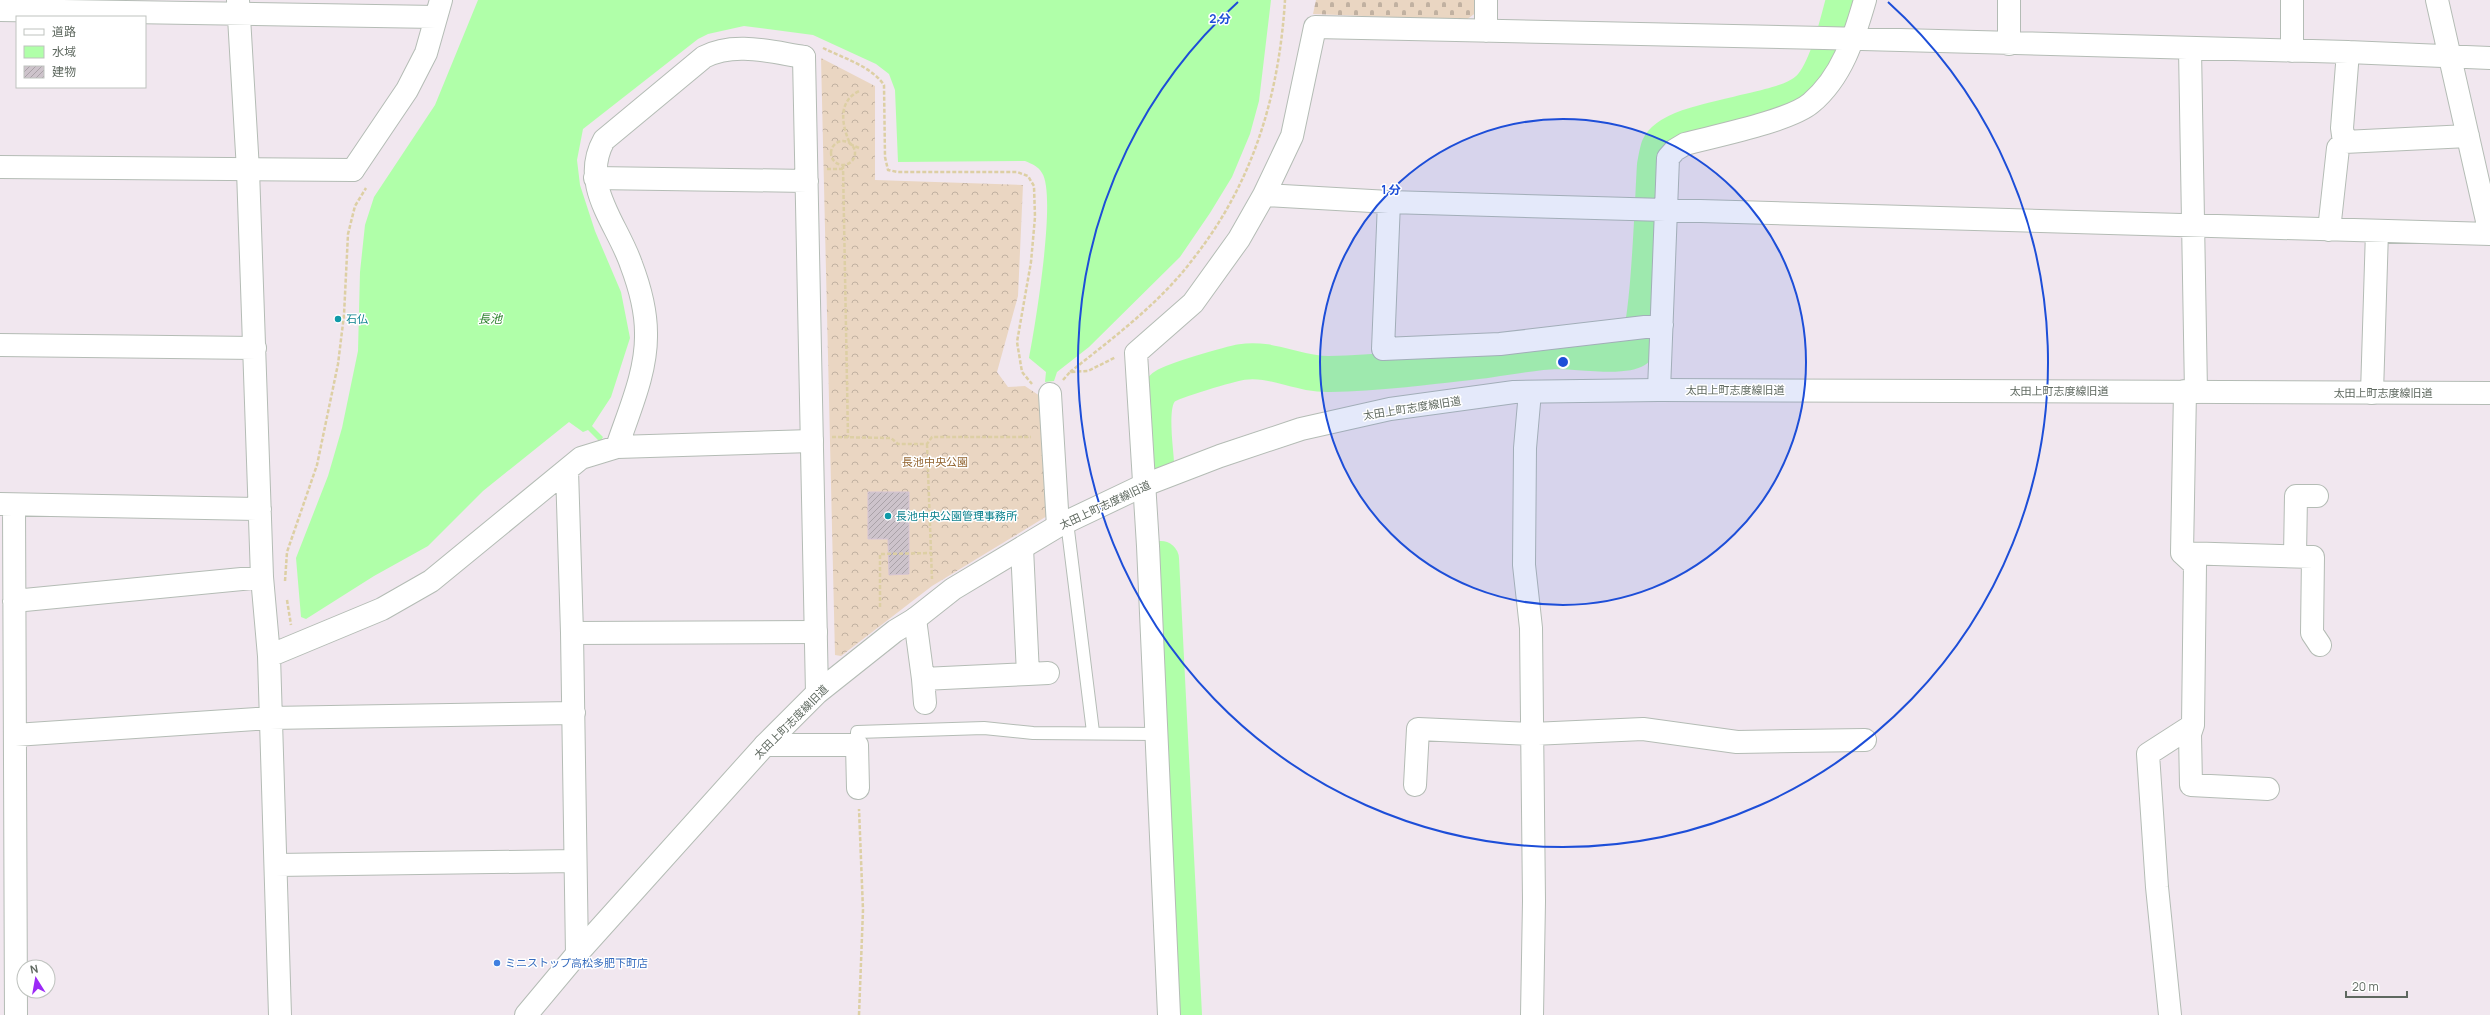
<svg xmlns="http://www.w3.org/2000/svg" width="2490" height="1015" font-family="Manrope,'Noto Sans JP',sans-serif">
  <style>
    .forest { fill: url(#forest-crowns) }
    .cemetery { fill: url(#cemetery-stones) }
    .water { fill: #b0ffa9 }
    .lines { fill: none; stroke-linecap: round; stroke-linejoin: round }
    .river { stroke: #b0ffa9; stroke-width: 36 }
    .building { fill: url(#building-hatch); stroke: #d7c5d4 }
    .service-casing { stroke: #b4bcb5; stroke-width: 14 }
    .minor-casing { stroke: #b4bcb5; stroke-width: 24 }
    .tertiary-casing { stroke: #b4bcb5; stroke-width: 24 }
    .path { stroke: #ddcfa4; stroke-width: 2.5; stroke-dasharray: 4 2; stroke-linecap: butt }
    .service { stroke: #fff; stroke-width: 12 }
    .minor { stroke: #fff; stroke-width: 22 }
    .tertiary { stroke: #fff; stroke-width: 22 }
    .ring { fill: none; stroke: #1d4ed8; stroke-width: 2 }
    .culture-dot { fill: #0f9aa8; stroke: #fff; stroke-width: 1.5 }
    .shop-dot { fill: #3f7fe0; stroke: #fff; stroke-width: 1.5 }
    .labels { text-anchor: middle; stroke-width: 3; stroke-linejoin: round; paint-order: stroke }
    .culture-label { font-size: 11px; fill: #0d838f; stroke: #fff; text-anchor: start }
    .street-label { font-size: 11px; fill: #5e685f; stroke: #fff }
    .park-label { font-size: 11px; fill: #936632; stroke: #fff }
    .shop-label { font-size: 11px; fill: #366cbe; stroke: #fff; text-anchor: start }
    .water-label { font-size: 12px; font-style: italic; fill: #2e822e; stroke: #fff }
    .centre { fill: #1d4ed8; stroke: #fff; stroke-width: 2 }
    .ring-label { font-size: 12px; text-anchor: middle; font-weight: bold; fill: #1d4ed8; stroke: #fff; stroke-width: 3; stroke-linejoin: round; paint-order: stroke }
  </style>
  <defs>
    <pattern id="forest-crowns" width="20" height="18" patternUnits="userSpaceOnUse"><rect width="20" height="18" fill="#ead6c2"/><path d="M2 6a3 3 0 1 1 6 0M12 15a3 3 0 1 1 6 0" fill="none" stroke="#c1b1a1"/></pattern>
    <pattern id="cemetery-stones" width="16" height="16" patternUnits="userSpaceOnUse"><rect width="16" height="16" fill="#ead6c2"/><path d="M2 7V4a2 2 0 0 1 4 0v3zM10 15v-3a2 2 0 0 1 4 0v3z" fill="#c1b1a1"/></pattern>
    <pattern id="building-hatch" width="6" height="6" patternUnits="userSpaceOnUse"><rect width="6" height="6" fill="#cdc3cb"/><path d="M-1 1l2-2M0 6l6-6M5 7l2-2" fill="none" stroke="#aaa2a8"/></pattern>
  </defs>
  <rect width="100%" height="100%" fill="#f1e7ef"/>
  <path class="forest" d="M821 58 875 86V180L1023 185 1018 296 997 372 1008 387 1025 386 1046 400 1052 513 932 586 841 656 835 655Z"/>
  <path class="cemetery" d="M1316 0H1477V12L1466 20 1313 14Z"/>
  <path class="water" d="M478 0H1271L1259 101 1250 134 1232 177 1210 213 1180 257 1089 347 1057 372 1054 381 1045 382 1046 372 1029 358C1035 327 1057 195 1042 173 1038 166 1032 164 1025 161L898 162 895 90 889 74 876 64 813 35 744 26 708 34 698 39 583 129 577 160 580 185 595 231 621 292 630 338 611 397 592 426 603 437 600 442 588 430 583 432 569 422 483 491 428 546 374 576 306 619 301 617 296 558 328 476 342 428 358 351 360 272 365 225 374 197 435 105Z"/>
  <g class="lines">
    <path class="river" d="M1156 463C1155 443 1147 401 1164 387 1171 381 1230 364 1242 362 1271 357 1299 375 1330 374 1379 373 1429 367 1479 361 1504 358 1531 352 1557 351 1573 351 1622 358 1635 350 1649 341 1653 190 1655 165 1656 160 1657 153 1659 147 1673 117 1775 115 1805 92 1826 77 1837 25 1844 0
      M1161 559 1184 1015"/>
  </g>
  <path class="building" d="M868 492H909V574L889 575 888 539H868Z"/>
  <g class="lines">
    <defs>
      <path id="service" d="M1067 522 1093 732
        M857 745V732L984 728 1033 733 1156 734"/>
      <path id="minor" d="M238 0 248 170 262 577 269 656 280 1015
        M2292 0V51
        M2437 0 2490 234
        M0 10 436 17
        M1486 31V0
        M2009 44V0
        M2190 49 2196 392
        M2344 142 2342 128 2348 52
        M353 170 407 90 426 53 441 0
        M1264 195 1389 202 2490 234
        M1389 202 1383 349 1500 344 1662 325
        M2329 230 2338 148 2344 142 2468 136
        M0 345 255 348
        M1659 390 1668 158 1675 150 1685 144C1715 136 1790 121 1811 103 1842 77 1854 38 1865 0
        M1530 392 1525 448 1524 565 1531 628 1534 901 1532 1015
        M2372 393 2377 231
        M1050 394 1058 526
        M617 447C629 411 647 372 646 333 646 310 639 285 631 264 617 223 579 185 604 140L704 57C734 41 771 52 804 57
        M567 470 572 633 577 954
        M0 504 260 509
        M14 505 16 1015
        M2182 553 2313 557 2312 633 2320 645
        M2295 556 2296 496H2317
        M14 601 262 577
        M915 619 923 679 1028 674 1022 548
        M572 633 816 632
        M269 656 382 609 431 581 581 458 617 447 812 441
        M1028 674 1048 673
        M923 679 925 703
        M2193 725 2190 734 2191 785 2268 789
        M15 735 270 718 574 713
        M765 745H857L858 788
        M1415 785 1418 729 1532 734 1643 729 1737 742 1865 740
        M276 865 575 861
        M1169 1015 1148 546 1136 353 1193 303 1239 239 1264 195 1292 136 1315 27 1824 38 2348 52 2490 58
        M2170 1015 2157 887 2148 754 2193 725 2195 565 2182 553 2185 391"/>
      <path id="tertiary" d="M804 57 817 693
        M0 167 353 170
        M595 178 807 181
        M526 1015 577 954 765 745 817 693 895 631 915 619 953 589 1058 526 1142 486 1220 456 1301 429 1390 409 1514 392 1659 390 2490 393"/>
    </defs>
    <use href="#service" class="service-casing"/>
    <use href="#minor" class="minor-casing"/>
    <use href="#tertiary" class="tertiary-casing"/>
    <path class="path" d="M823 48C843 58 871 66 884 85L885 157 888 170 898 172H1017L1028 176 1034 186 1035 217 1031 262 1017 342 1022 372 1032 384
      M831 153a12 12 0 1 1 24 0a12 12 0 1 1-24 0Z
      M859 148 850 144C842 125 837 102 859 91
      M843 165 848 437
      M827 169H843
      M1070 372C1112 339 1161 302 1193 259 1253 183 1279 96 1285 0
      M1063 380 1070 372 1088 371 1116 357
      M832 437 891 438 898 444H927L932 437H1031
      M927 444 932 579
      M285 581 287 552 317 465 338 364 344 315 348 234 355 206 366 188
      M287 600 291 625
      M880 607V554L931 553
      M859 1015 863 910 859 809"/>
    <use href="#service" class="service"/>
    <use href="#minor" class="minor"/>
    <use href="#tertiary" class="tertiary"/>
  </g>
  <circle cx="1563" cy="362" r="243" fill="#1d4ed8" fill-opacity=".12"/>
  <g class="ring">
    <circle cx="1563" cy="362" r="243"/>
    <path d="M1888 2A485 485 0 1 1 1238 2"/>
  </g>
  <g class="culture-dot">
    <circle cx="338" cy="319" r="4"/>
    <circle cx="888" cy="516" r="4"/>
  </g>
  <circle class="shop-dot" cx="497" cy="963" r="4"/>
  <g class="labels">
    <g class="culture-label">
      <text x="346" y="323">石仏</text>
      <text x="896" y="520">長池中央公園管理事務所</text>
    </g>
    <g class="street-label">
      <text x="1735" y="394">太田上町志度線旧道</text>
      <text x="2059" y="395">太田上町志度線旧道</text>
      <text x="2383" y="397">太田上町志度線旧道</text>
      <text transform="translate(1412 408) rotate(-9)" y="4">太田上町志度線旧道</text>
      <text transform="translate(1105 505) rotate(-25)" y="4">太田上町志度線旧道</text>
      <text transform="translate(791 722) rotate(-45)" y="4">太田上町志度線旧道</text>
    </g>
    <g class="park-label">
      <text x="935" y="466">長池中央公園</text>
    </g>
    <g class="shop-label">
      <text x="505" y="967">ミニストップ高松多肥下町店</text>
    </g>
    <g class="water-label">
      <text x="490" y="323">長池</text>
    </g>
  </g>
  <circle cx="1563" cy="362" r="6" class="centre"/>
  <g class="ring-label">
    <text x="1220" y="23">2 分</text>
    <text x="1391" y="194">1 分</text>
  </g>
  <rect x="16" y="16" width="130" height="72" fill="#ffffff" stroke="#bfc3bf"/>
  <rect x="24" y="29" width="20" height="6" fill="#ffffff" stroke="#bfc3bf"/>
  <text x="52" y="36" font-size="12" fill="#5e685f">道路</text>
  <rect x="24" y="46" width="20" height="12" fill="#b0ffa9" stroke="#bfc3bf"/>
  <text x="52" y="56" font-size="12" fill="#5e685f">水域</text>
  <rect x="24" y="66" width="20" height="12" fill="url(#building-hatch)" stroke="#bfc3bf"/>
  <text x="52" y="76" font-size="12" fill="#5e685f">建物</text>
  <g transform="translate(36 979) rotate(349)"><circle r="19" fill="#ffffff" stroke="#bfc3bf"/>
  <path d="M0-3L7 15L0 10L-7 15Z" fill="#9c29f6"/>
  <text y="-6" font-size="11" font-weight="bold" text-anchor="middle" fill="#5e685f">N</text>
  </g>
  <path d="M2346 991v6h61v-6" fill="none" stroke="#5e685f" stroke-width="2"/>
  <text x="2352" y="991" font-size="12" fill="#5e685f" stroke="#ffffff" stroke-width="3" paint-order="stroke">20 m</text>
</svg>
